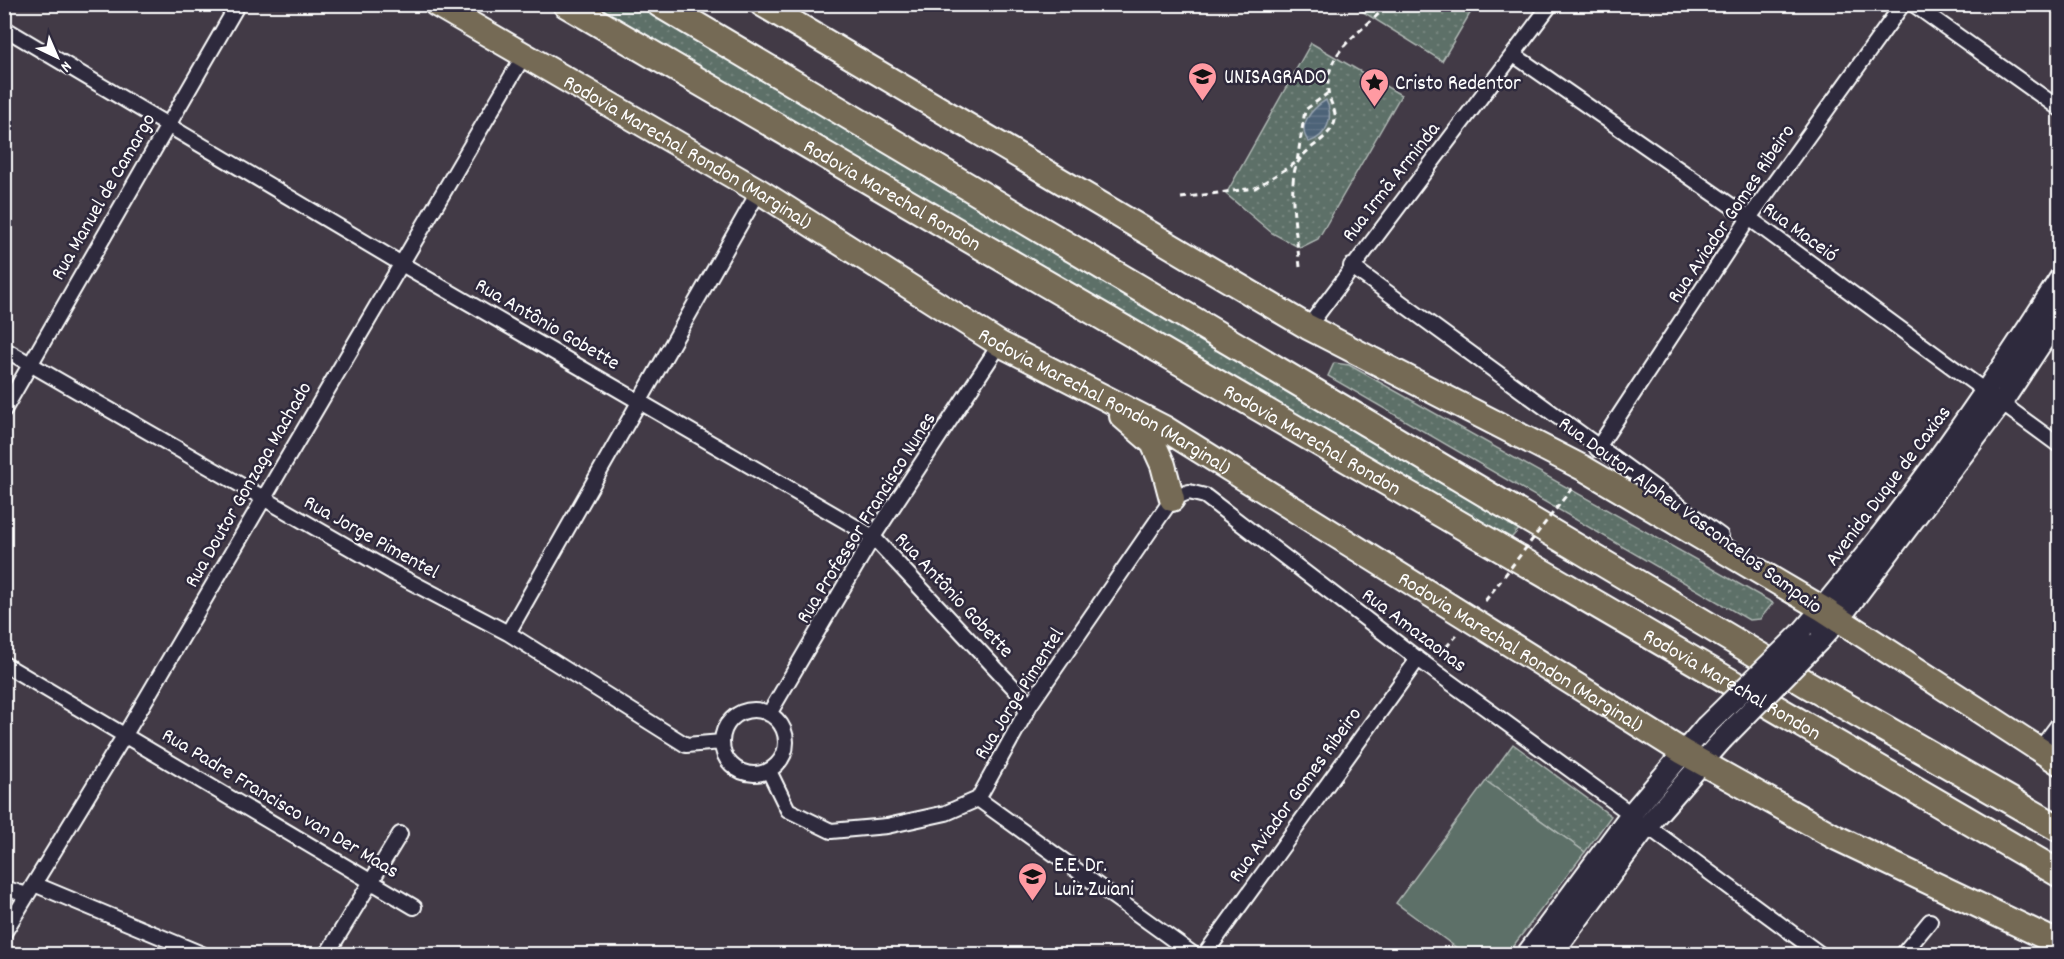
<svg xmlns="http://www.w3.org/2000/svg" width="2064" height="959" font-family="Dekko,sans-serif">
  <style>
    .grass { fill: url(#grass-dots); stroke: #aeb7b3; stroke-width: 1.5 }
    .pitch { fill: #5d6f67; stroke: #aeb7b3; stroke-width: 1.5 }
    .water { fill: url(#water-rules); stroke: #94a1ae; stroke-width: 1.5 }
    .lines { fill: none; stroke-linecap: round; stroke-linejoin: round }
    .minor-casing { stroke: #fff; stroke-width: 18 }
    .secondary-casing { stroke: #fff; stroke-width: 24 }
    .trunk-casing { stroke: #fff; stroke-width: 28 }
    .motorway-casing { stroke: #fff; stroke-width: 30 }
    .path { stroke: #fff; stroke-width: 3; stroke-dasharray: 6 4.5; stroke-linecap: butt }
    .minor { stroke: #2f2a3d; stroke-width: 14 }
    .secondary { stroke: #2f2a3d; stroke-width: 20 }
    .trunk { stroke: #756a55; stroke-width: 24 }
    .motorway { stroke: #756a55; stroke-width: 26 }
    .secondary-bridge-casing { stroke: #fff; stroke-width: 24; stroke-linecap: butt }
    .path-bridge { stroke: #fff; stroke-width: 3; stroke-dasharray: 6 4.5; stroke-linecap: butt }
    .secondary-bridge { stroke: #2f2a3d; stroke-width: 20 }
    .labels { text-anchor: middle; stroke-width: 5; stroke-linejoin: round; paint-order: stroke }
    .poi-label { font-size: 21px; fill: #fff; stroke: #2f2a3d; text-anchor: start }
    .street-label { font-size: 21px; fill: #fff; stroke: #2f2a3d }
  </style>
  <defs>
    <pattern id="grass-dots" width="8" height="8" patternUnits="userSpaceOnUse" patternTransform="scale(1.5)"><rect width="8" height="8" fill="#5d6f67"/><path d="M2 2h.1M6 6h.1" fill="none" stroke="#75857e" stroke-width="1.8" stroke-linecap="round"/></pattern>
    <pattern id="water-rules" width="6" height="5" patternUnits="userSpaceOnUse" patternTransform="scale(1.5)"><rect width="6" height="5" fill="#4d6378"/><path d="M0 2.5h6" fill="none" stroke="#687a8c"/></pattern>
  </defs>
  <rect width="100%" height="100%" fill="#423a46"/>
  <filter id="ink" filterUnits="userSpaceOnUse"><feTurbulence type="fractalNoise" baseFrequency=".0167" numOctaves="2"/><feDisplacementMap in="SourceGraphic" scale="12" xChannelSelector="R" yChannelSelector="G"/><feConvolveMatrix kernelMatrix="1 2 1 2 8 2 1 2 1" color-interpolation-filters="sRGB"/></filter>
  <g filter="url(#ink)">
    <path class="grass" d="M585 5H636L1522 526 1504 546Z
      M1352 5 1475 4V5L1442 61Z
      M1311 43 1401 95 1318 239 1300 248 1272 233 1226 194Z
      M1334 363 1349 365 1773 603 1760 619 1749 620 1328 376Z
      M1513 744 1611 816 1585 852 1486 781Z"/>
    <path class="pitch" d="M1486 781 1585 852 1507 954H1465L1396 903Z"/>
    <path class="water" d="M1326 100C1334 117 1328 136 1309 142 1296 127 1311 109 1326 100Z"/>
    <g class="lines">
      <defs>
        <path id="minor" d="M1913 4 2060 109
          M4 28 400 263 873 537 1030 705
          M1514 55 1749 218 2060 446
          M1351 266 1721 536
          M1308 327 1551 4
          M4 349 392 572 508 633 686 745 722 742
          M4 410 238 4
          M1597 449 1749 218 1903 4
          M508 633 759 191
          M4 664 414 907
          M722 742a32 32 0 1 1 64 0a32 32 0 1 1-64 0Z
          M769 714 873 537 1000 344
          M2040 749 2060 722
          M769 771 788 810 831 831 887 826 946 813 978 799 1030 705 1172 499 1189 492 1205 496 1418 659 1631 814
          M978 799 1193 954
          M1647 826 1820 954
          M34 884 202 954
          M4 888 27 895
          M4 933 126 733 524 55
          M327 954 400 834
          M1205 954 1418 659
          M1903 954 1930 921"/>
        <path id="secondary" d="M1801 633C1897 522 1981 402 2060 278
          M1819 641 1839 619 2001 404 2060 315
          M1527 954 1631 814 1705 727
          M1552 954 1647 826 1722 740"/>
        <g id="trunk">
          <path id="s1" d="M436 4 759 191 1000 344 1164 428 1683 752 1837 838 2060 944"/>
          <path d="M762 4 1308 327 1585 469 1823 609 2060 763"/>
          <path d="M1122 416 1153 443 1163 465 1172 499"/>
        </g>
        <g id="motorway">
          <path id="s2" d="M566 4 2060 874"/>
          <path d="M660 4 1807 684 2060 829"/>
        </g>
      </defs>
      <use href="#minor" class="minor-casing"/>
      <use href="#secondary" class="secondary-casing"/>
      <use href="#trunk" class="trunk-casing"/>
      <use href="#motorway" class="motorway-casing"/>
      <path class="path" d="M1181 198 1255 188 1297 162 1305 110 1328 93
        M1300 267C1298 244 1286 181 1298 162 1306 148 1325 141 1333 126 1340 113 1329 104 1328 91 1325 48 1363 33 1388 4
        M1439 655 1457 635"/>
      <use href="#minor" class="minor"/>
      <use href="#secondary" class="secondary"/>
      <use href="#trunk" class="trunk"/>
      <use href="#motorway" class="motorway"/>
      <defs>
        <path id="secondary-bridge" d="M1705 727 1801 633
          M1722 740 1819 641"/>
      </defs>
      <use href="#secondary-bridge" class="secondary-bridge-casing"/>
      <path class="path-bridge" d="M1485 601 1572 488"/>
      <use href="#secondary-bridge" class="secondary-bridge"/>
    </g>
  </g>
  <defs>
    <symbol id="university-pin" viewBox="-11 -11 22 30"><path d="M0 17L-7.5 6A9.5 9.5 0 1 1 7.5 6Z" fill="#ff9aa2" stroke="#2f2a3d"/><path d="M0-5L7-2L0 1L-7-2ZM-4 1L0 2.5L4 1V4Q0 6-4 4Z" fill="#111"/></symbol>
    <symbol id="sight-pin" viewBox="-11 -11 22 30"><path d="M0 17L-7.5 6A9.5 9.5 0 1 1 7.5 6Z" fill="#ff9aa2" stroke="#2f2a3d"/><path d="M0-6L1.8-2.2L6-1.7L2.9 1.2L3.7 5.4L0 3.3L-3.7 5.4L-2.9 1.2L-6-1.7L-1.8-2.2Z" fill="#111"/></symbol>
    <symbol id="school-pin" viewBox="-11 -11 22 30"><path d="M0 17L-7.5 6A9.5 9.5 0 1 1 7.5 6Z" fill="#ff9aa2" stroke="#2f2a3d"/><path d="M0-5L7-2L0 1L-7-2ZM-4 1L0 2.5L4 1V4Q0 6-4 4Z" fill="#111"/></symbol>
  </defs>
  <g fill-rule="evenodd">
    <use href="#university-pin" x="1186" y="60" width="33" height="45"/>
    <use href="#sight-pin" x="1358" y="66" width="33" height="45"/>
    <use href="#school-pin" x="1016" y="860" width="33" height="45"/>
  </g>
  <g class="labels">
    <g class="poi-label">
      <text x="1224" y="83">UNISAGRADO</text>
      <text x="1395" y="89">Cristo Redentor</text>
      <text x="1054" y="871">E.E. Dr.<tspan x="1054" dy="24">Luiz Zuiani</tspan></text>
    </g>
    <g class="street-label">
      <text dy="7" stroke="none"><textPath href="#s1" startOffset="292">Rodovia Marechal Rondon (Marginal)</textPath></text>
      <text transform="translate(1390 181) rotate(-52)" y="7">Rua Irmã Arminda</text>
      <text dy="7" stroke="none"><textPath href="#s2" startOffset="378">Rodovia Marechal Rondon</textPath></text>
      <text transform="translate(102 196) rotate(-60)" y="7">Rua Manuel de Camargo</text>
      <text transform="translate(1730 213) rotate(-56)" y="7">Rua Aviador Gomes Ribeiro</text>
      <text transform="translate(1801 231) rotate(36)" y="7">Rua Maceió</text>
      <text transform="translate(548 323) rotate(30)" y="7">Rua Antônio Gobette</text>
      <text dy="7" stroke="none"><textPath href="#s1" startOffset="778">Rodovia Marechal Rondon (Marginal)</textPath></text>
      <text dy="7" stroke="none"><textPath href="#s2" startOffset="864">Rodovia Marechal Rondon</textPath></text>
      <text transform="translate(247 484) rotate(-60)" y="7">Rua Doutor Gonzaga Machado</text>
      <text transform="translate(1887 485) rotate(-53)" y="7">Avenida Duque de Caxias</text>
      <text transform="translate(1691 514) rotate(36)" y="7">Rua Doutor Alpheu Vasconcelos Sampaio</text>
      <text transform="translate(865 517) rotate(-58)" y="7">Rua Professor Francisco Nunes</text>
      <text transform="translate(372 536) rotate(29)" y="7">Rua Jorge Pimentel</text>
      <text transform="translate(955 594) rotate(47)" y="7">Rua Antônio Gobette</text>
      <text transform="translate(1415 629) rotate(37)" y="7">Rua Amazaonas</text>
      <text dy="7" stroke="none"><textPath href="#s1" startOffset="1264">Rodovia Marechal Rondon (Marginal)</textPath></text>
      <text dy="7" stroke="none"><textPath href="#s2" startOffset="1350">Rodovia Marechal Rondon</textPath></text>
      <text transform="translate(1018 693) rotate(-58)" y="7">Rua Jorge Pimentel</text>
      <text transform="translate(1294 794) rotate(-54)" y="7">Rua Aviador Gomes Ribeiro</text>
      <text transform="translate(281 802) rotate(31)" y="7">Rua Padre Francisco van Der Maas</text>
    </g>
  </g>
  <rect width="2064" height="959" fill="none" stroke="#2f2a3d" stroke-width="24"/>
  <rect x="12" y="12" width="2040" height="935" fill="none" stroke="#fff" stroke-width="2" filter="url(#ink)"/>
  <g transform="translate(57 57) rotate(136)" stroke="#2f2a3d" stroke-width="4.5" paint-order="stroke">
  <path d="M0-4.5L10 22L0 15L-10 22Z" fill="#ffffff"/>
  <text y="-9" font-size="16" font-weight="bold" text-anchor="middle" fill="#ffffff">N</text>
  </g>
</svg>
